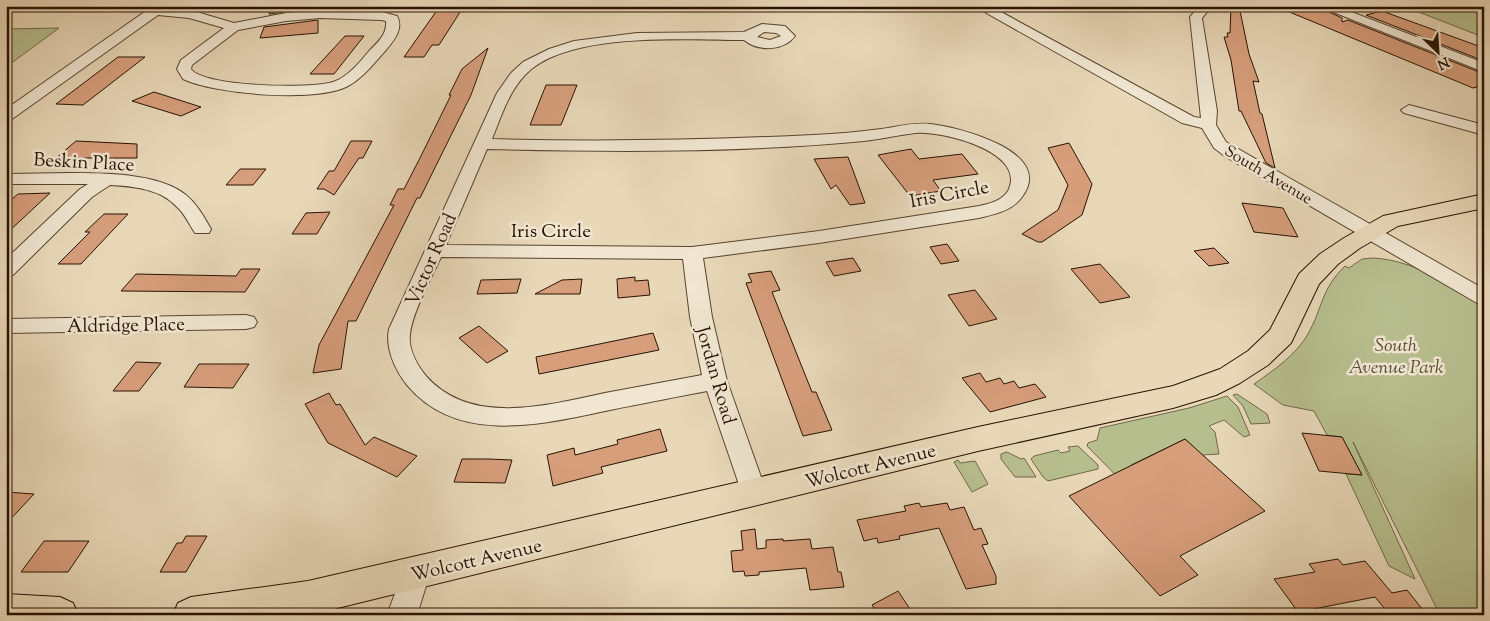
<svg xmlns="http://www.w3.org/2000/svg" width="1490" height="621" font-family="'Sorts Mill Goudy',serif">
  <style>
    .green { fill: #b7be8e; stroke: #706848 }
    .building { fill: #d79e7c; stroke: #281201 }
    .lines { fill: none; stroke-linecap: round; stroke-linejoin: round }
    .minor-casing { stroke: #58442f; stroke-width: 2 }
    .major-casing { stroke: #281201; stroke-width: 2 }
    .minor { fill: #f0e6d1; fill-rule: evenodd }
    .major { fill: #e8d8b8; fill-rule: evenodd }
    .labels { text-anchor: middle; stroke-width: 5; stroke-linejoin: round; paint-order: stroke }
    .far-street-label { font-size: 16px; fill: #281201; stroke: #f0e6d1 }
    .street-label { font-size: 19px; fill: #281201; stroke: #f0e6d1 }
    .park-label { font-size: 19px; font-style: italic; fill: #5a4e32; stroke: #f0e6d1 }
  </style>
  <rect width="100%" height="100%" fill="#e8d8b8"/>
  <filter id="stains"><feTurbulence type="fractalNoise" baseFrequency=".004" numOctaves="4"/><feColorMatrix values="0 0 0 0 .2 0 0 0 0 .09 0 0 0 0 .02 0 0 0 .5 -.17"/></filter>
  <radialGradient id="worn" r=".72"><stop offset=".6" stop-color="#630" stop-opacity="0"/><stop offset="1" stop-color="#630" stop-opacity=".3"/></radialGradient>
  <path class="green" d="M1403 6H1484V37H1483Z
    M59 28 6 67V29Z
    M1373 258C1415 260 1449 285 1484 306V615H1440L1353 442 1415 579 1389 566 1346 474 1362 475 1342 437 1327 435 1314 411 1283 405 1254 384C1274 370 1296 355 1308 334 1323 307 1321 289 1345 266L1349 268 1362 259Z
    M1237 394 1267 414 1270 423 1251 424 1243 406 1233 395Z
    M1227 396 1238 407 1250 435 1244 437 1224 420 1209 426 1215 432 1219 454 1202 455 1185 439 1131 465 1163 497 1145 505 1087 446 1088 443 1097 440 1100 428 1189 408Z
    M1078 446 1098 465V469L1048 481 1043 477 1031 459 1034 456 1058 450 1061 453 1070 451 1068 447Z
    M1007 452 1021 459 1024 458 1036 477H1015L1001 459V454Z
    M958 460 960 463 975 461 988 484 972 492 954 462Z"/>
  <path class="building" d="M272 6H317V8L269 14Z
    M440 6H464L439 45H432L424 57H404Z
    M1231 6H1239L1249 54 1259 82 1253 81 1260 113 1262 114 1275 168 1266 163 1241 111H1239L1231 60 1224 37H1228L1227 33H1230Z
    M1275 6H1316L1342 18V22L1348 20 1484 74V85L1473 88Z
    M1382 11 1484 48V61L1366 15Z
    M318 20V33L260 38 264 27Z
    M345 36H364L334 74H310Z
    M488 48 471 95 420 198H417L356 321H348L341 369 313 373 319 345 394 205H390L398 189H404L420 158 451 95H449L462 69Z
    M118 57H145L83 105 56 104Z
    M546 85H577L561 125H530Z
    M154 92 201 107 181 116 132 101Z
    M76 141 137 144V158H56Z
    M351 141H372L363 158H359L334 195 324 189H317L329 171H334Z
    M1069 143 1092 184 1082 215 1042 242H1038L1022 234 1058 210 1068 185 1048 148Z
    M911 149 919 159 962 154 978 174 933 180 941 191 910 196 878 155Z
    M848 157 851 165 865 203 850 205 836 185 831 189 814 159Z
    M240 169H266L253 185H226Z
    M50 193 6 234V204L18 194Z
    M1242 203 1283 208 1298 237 1254 232Z
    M330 212 317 234H292L306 213Z
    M104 214H128L81 264H58L90 232H85Z
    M947 244 959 261 941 264 930 247Z
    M1214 248 1229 263 1209 266 1194 251Z
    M853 258 861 271 834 276 826 262Z
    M1100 264 1130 297 1100 303 1071 269Z
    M241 269H260L245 292 121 291 136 274 236 276Z
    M771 271 780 290 772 292 812 392H816L832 430 803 436 746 283 752 282 748 274Z
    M635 277V281L648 280 650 295 618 298 617 279Z
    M521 279 517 293 477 294 481 280Z
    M582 279 580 294H535L562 280Z
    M975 290 997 319 969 326 948 295Z
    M479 326 508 351 487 363 459 338Z
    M653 333 659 350 539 374 536 357Z
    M136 362 161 363 139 391H113Z
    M199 364H249L233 388 184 387Z
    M980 373 986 382 1000 378 1004 384 1014 381 1019 388 1035 384 1046 397 990 412 962 378Z
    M329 393 336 405 340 404 365 445 374 437 417 456 397 477 328 443 305 404Z
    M660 429 667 451 601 467 603 473 553 486 547 455 574 448 575 455 618 444 617 440Z
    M1302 433 1342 437 1362 475 1319 471Z
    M1185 439 1265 511 1180 556 1198 575 1160 596 1069 496Z
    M462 459H488L512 460 505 483 454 482Z
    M6 492 34 494 6 524Z
    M919 503 921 507 947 503 950 510 964 507 974 530 981 528 988 544 982 545 996 576V584L966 589 939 528 899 536 900 539 878 543 877 538 864 541 857 520 906 511 904 506Z
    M755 529 757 549 766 548V540L783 539V541L810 539 812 549 833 547 838 572H841L844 587 810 590 806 568 759 572V575L745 576 744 571 733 572 731 551 743 550 741 531Z
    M186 536H207L186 572H160L177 543H182Z
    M44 541H89L68 572H21Z
    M1338 559 1343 565 1365 561 1392 593 1407 590 1427 615H1390L1375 597 1298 612 1274 579 1315 572 1309 564Z
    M898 591 914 615H879L872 605Z"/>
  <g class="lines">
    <defs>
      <path id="minor" d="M153 6 190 10 234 23 286 13 320 10 382 12 397 16C404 29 394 40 386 50 374 63 363 78 348 86 317 103 214 94 183 79L177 69 181 60 224 28 189 18 158 15 12 119 6 121V109ZM320 18 381 20 386 21C387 34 379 41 370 50 360 62 348 77 333 82 312 89 203 87 191 69L192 65 238 30 286 21Z
        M974 6H990L1194 117 1201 118 1190 17 1199 6H1212L1202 18 1217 111 1216 125 1226 142 1484 289V305L1477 303 1226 157 1214 148 1202 128 1182 123Z
        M1318 6H1336L1484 63V72Z
        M762 24 785 26 795 36C784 51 758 52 744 40 687 40 566 31 525 75 508 93 501 117 492 139 599 142 706 140 813 135 836 134 859 132 881 129 897 127 913 122 930 124 959 127 1056 152 1022 197 1012 211 995 214 979 218L819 243 703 258 712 317 727 381 767 494 763 502 754 505 745 502 707 391C674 397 642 404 610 410 543 424 458 446 407 385 395 370 385 348 389 329L497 93 511 73 523 62 549 49 574 41 637 33 744 32ZM764 32 776 33 781 36 770 40 757 37ZM916 133C941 131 1021 150 1010 186 1007 199 990 204 979 206L819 231 692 247 446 245 487 149C612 152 739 153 864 141 881 139 899 135 916 133ZM441 257 683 259 690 317 702 375C670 381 637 387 605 393 548 405 471 427 426 376 417 365 408 349 410 334 413 311 431 279 441 257Z
        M1409 105 1484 125V135L1404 113 1401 110Z
        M70 173C103 173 159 173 186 195 197 204 204 217 211 229L209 233H195C189 224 185 214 177 207 161 189 133 186 110 185L92 197 13 275 6 277V259L80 189 88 184H6V174Z
        M246 315 254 317 257 322 254 327 246 329 6 333V319Z
        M416 560 426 564 430 573 417 615H387L406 564Z"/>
      <path id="major" d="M1484 194V208L1398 226 1360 248 1338 264 1319 284 1291 343 1268 365 1240 383 1216 395 1173 408 978 451 309 615H173L178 603 191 597 308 581 978 427 1173 386 1220 369 1248 351 1270 330 1299 274 1320 254 1344 238 1383 216Z
        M6 594 60 597 73 603 78 615H6Z"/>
    </defs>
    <use href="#minor" class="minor-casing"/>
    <use href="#major" class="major-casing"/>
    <use href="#minor" class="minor"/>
    <use href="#major" class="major"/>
  </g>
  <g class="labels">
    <g class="far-street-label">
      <text transform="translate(1269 174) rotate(31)" y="6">South Avenue</text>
    </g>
    <g class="street-label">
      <text transform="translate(84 161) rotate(3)" y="7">Beskin Place</text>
      <text transform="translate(949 193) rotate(-11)" y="7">Iris Circle</text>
      <text x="551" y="237">Iris Circle</text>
      <text transform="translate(430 259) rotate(-66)" y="7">Victor Road</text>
      <text transform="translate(126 324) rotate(-1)" y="7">Aldridge Place</text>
      <text transform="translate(717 375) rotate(74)" y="7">Jordan Road</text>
      <text transform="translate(870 465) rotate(-14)" y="7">Wolcott Avenue</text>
      <text transform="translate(476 559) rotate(-13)" y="7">Wolcott Avenue</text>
    </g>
    <g class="park-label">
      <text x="1396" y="351">South<tspan x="1396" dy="22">Avenue Park</tspan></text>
    </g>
  </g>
  <rect width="1490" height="621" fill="none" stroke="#e8d8b8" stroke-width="25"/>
  <rect x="8" y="8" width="1475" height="606" fill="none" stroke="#281201" stroke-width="2.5"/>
  <rect x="12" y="12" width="1465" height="596" fill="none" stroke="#281201"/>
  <g transform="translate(1438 52) rotate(155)" stroke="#f0e6d1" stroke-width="4" paint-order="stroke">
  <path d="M0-4L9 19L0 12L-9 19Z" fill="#281201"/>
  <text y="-8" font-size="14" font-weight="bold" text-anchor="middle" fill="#281201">N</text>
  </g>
  <rect width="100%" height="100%" filter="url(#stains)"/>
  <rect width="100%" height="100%" fill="url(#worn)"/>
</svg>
